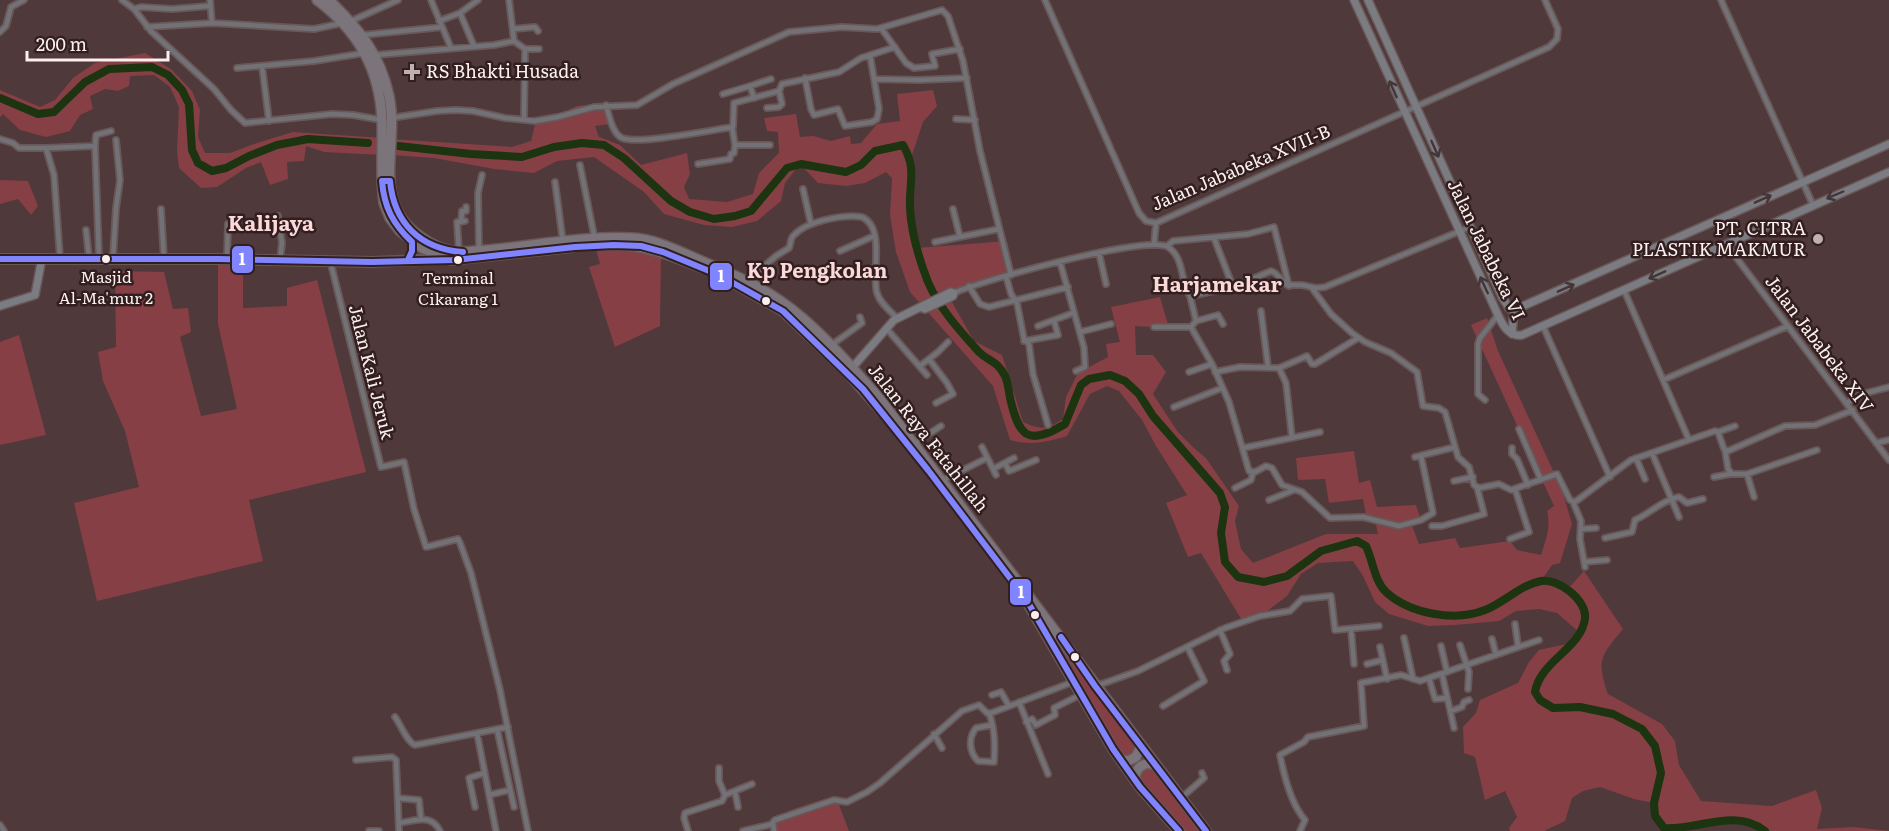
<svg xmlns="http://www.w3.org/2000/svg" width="1889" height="831" font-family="Literata,serif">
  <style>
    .green { fill: #863f44 }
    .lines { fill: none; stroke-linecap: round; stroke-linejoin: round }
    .river { stroke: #1c340f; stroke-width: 8 }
    .street-casing { stroke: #6a5859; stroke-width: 8 }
    .secondary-casing { stroke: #6a5859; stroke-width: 10 }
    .highway-casing { stroke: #6a5859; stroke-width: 12 }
    .street { stroke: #717176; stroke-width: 4.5 }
    .secondary { stroke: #7b7c82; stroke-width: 7 }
    .highway { stroke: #7b757b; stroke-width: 9 }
    .bus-1-casing { stroke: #321e1e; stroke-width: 10 }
    .bus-1 { stroke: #8084ff; stroke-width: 6 }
    .oneway { stroke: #443637 }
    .poi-dot { fill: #bfafb0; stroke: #321e1e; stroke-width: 2 }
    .bus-dot { fill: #fbefef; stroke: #321e1e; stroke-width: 2 }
    .labels { text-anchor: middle; stroke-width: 5; stroke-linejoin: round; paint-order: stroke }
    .bus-label { font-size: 16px; fill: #fbefef; stroke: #321e1e }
    .poi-label { font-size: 18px; fill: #fbefef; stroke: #321e1e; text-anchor: start }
    .street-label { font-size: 18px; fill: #fbefef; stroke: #321e1e }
    .neighbourhood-label { font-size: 20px; font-weight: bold; fill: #fbd9d9; stroke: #321e1e }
    .quarter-label { font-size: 21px; font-weight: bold; fill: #fbd9d9; stroke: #321e1e }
    .line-badge { stroke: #321e1e; stroke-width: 2 }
    .badge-label { font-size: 16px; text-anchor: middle; font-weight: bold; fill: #fff }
  </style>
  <rect width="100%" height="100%" fill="#50393a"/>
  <path class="green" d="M317 0H329C375 44 391 75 391 139L512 147 531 141 536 120 556 116 577 106 604 104 610 124 595 126 599 137 620 145 641 165 687 153 690 174 684 187 689 199 727 202 753 194 759 173 779 153 778 132 767 131 764 118 796 114 800 137 813 136 831 141 850 136 851 144 861 143 877 124 900 121 897 94 933 90 937 106 923 122 911 158 913 179 910 206 917 248 1007 241 1014 271 975 283 948 295 974 341 1002 355 1023 422C1041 430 1046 430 1063 419L1066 397 1078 373 1108 357 1106 344 1120 342 1111 307 1160 297 1169 328 1135 326 1136 355H1153L1166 372 1153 394 1178 432 1195 449 1206 458 1239 506 1235 521 1241 549 1253 563 1326 534H1378L1374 515H1366L1363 499 1329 503 1325 479 1298 480 1296 458 1354 451 1359 483 1370 480 1377 507 1416 505 1420 517 1411 523 1419 544 1455 538 1460 548 1510 541 1517 550 1541 555C1546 540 1551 526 1547 511L1554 506 1471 325 1487 318 1498 351 1562 490 1572 524 1560 563 1552 565 1541 581 1556 582 1567 590 1584 571 1623 629C1601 656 1596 659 1608 694L1662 724 1675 741 1679 765 1701 801 1772 806 1816 790 1822 808 1817 829 1854 827 1889 831H1765C1735 807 1697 831 1664 828L1655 816 1654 803 1634 799 1600 787 1583 791 1572 798 1565 821 1544 831H1510L1509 828 1517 817 1505 791 1485 800 1475 757 1464 753 1463 727 1476 713 1480 700 1518 683 1529 662 1539 650 1571 643 1580 633 1557 613 1539 609 1516 611 1499 621 1455 625 1428 626 1389 614 1375 602 1363 576 1353 561 1318 563 1301 574 1287 596 1261 616 1243 622 1201 553 1188 557 1166 503 1187 495 1156 446 1142 420 1119 391 1107 386 1090 394 1067 436C1047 442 1030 446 1010 440L993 386 910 292 896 252 890 215 892 178 886 172 865 183 846 186 818 183 800 164 785 183 781 201 757 221 732 227 704 225 664 214 644 192 594 157 557 161 534 173 494 169 434 158 391 155V139L383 138 382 155 324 152 306 146 304 161 287 162 288 179 270 185 261 162 246 168 217 187 201 188 179 168 177 151 179 107 170 87 154 75 130 76 129 86 118 91 105 89 90 96 93 109 80 115 70 131 46 137 20 130 3 114 0 117V90L40 107 55 100 73 78 95 63 145 53 171 69 192 91 200 110 198 137 205 153H230L257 143 293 132 382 138C385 80 362 35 317 0Z
    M0 180 28 181 38 206 31 215 18 199 0 204Z
    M630 248 661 255 660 326 615 347 589 267 600 264 596 249Z
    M218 259H243V308L287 306V288L317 280 366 472 249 500 263 561 97 601 74 503 139 487 125 431 103 381 98 352 116 347 115 271 164 272 173 309 188 308 191 332 180 337 201 416 237 409 218 324Z
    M19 335 46 435 0 445V342Z
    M971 518 1140 750 1124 760 1031 607Z
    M1152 764 1206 831H1179L1140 787 1136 770Z
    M828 798 838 802 849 831H772L770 822 789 816 788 811Z"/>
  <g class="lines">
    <path class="river" d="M0 98 38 114 54 112 85 82 109 69 152 67 168 75 182 90 189 104 192 150 198 163 212 171 226 168 249 156 277 145 308 139 368 143
      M398 146 471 154 522 157 554 147 582 143 604 145 624 158 671 201 690 212 714 219 735 216 751 211 787 168 801 164 846 172 861 165 875 151 903 145C917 169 909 182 910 207 911 231 919 259 928 282 939 308 960 331 979 352 989 362 997 360 1005 376 1008 383 1009 391 1010 398 1019 436 1027 447 1065 424L1081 385 1089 379 1110 375 1125 381 1139 394 1153 416 1220 493 1225 507 1221 533 1225 562 1238 577 1264 582 1287 576 1321 551 1357 541 1366 546C1373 561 1374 580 1386 592 1410 614 1455 622 1485 610 1504 603 1520 585 1541 581 1558 578 1587 600 1585 618 1582 648 1540 661 1535 692L1540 700 1553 708 1580 707 1613 714 1642 729 1655 746 1661 773 1654 803 1655 816 1664 828C1697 831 1735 807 1765 831"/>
    <defs>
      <path id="street" d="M122 0 134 9 151 31 214 89 231 110 245 123 332 114 353 115 382 120
        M210 0 212 23
        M431 0 451 48
        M509 0 514 41 525 49 524 120
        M1045 0 1139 213 1146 221 1156 223 1549 47 1557 39 1558 29 1545 0
        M1721 0 1813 205
        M134 9 141 7 172 9 209 6
        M460 13 478 0
        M351 21 398 0
        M439 21 460 13 474 46
        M147 27 212 23 314 29 343 23
        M881 28 906 63 914 68 935 66 932 54 960 49
        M513 29 535 27 538 31
        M0 32 6 26 11 7 24 0
        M363 35 442 27
        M525 49H539
        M375 55 494 45 514 41
        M262 66 269 121
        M237 68 314 61 365 53
        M805 78 811 109 814 115 838 109 845 126 872 122 877 119 879 109 870 55
        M874 79 919 80 967 78
        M750 86 771 79
        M723 94 750 86 754 98
        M606 105C609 115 612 133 622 138 638 145 712 130 733 127L734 103 779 91 782 84 839 72 861 58 895 47
        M767 108 779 107 782 104 779 91
        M391 118 437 111 456 110 473 111 505 118 535 121 558 117 594 107 637 105 673 84 789 32 842 27 877 29 942 10 948 16 963 61 980 151 1011 275
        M956 119 975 120
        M732 127 735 145H770
        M0 139 13 143 19 148H46L54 175 60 258
        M95 146 96 135 111 131
        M46 148 95 146 99 258
        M698 164 730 159 731 154 734 153 735 145
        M580 165 595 240
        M555 182 563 242
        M803 189 811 224
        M161 209 164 259
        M953 209 960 237
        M278 216 282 243 280 260
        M461 222 462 211H466V207
        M86 230 89 258
        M1214 238 1233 287
        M935 242 999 229
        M1726 244 1889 460
        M1154 245 1156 223
        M1167 246 1173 241 1248 234 1274 227 1289 286
        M479 250 478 193 482 175
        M840 251 874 236
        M459 252 457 222 465 221
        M1099 253 1106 284
        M113 258 116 208 120 180 116 140
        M227 259 228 224
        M330 260 381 467 404 462 414 509 426 547 458 539 460 543 471 573 500 690 528 831
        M1060 262 1084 348 1085 367 1076 371
        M1006 276 1011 294 1017 303 1024 339 1029 344 1033 374 1048 425
        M746 282 776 256 789 248C791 244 790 238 794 235 807 221 844 214 862 217 886 228 871 273 877 293 880 303 890 311 897 318
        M969 286 980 304 989 307 1068 287
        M1312 288 1331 314 1352 333 1365 342 1391 353 1417 372 1423 406 1439 408 1445 412 1458 457 1469 467 1474 485 1479 488 1499 484 1511 490 1557 474 1570 500 1575 502 1631 460 1715 431 1718 432 1724 449 1728 451 1785 426 1815 425 1853 410
        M1624 290 1689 440
        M954 293C980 281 1148 234 1168 247 1185 258 1180 282 1190 296L1233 287 1271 271 1275 273 1287 285H1302L1316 288 1325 287 1470 227
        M1190 296 1196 321 1191 327 1212 364 1229 402 1249 471 1255 472 1266 466 1272 468 1282 485 1302 492 1330 518 1363 517 1399 526 1421 520 1433 513 1421 456
        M1261 311 1268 367
        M1196 321 1218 315 1223 324
        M1038 326 1073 313
        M1543 326 1610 477
        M1154 327H1191
        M886 328 927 375
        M1080 332 1111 324
        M1024 341 1058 335 1054 321
        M830 346 862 323 860 317
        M929 359 947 383 953 394 936 403
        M920 366 938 352 948 342
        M1279 368 1286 383 1292 438
        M1189 372 1212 364
        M1215 372 1240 367 1279 368 1307 356 1312 364H1315L1358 338
        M1663 380 1788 326
        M1485 400 1478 394V344L1480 338 1498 315
        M1847 403 1862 394 1889 387
        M1174 407 1222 388
        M1519 429 1541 480
        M1718 432 1735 426
        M915 443 941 426
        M1876 443 1889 440
        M982 447 996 475
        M1243 448 1320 432
        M1512 448V454L1517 459 1528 485
        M1725 450 1728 469 1732 474H1747L1817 450
        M1652 453 1679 517
        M1415 457 1455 447
        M1636 458 1645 479
        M1005 463 1009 471 1036 460
        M993 469 1014 458
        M1747 474 1754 497
        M1714 477 1730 474
        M943 480 987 458
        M1454 481 1473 477
        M1235 488 1251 480 1253 472
        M1269 500 1294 490
        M1573 502 1581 521 1580 539 1585 567
        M1432 526H1442L1484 514 1477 487
        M1581 529 1596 528
        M1605 538 1632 532 1635 520C1651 513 1662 500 1679 497L1687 503 1703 499
        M1510 539 1529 532 1515 489
        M1584 562 1607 560
        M1515 624 1518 646
        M1351 629 1354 664
        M1220 630 1230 654 1224 661 1227 670
        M1404 638 1413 679
        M1492 639 1496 655
        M1460 645 1469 672 1468 689
        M1441 646 1447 672
        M1380 647 1387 679
        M1367 664 1383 660
        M1442 674 1454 728
        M1429 678 1435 699 1447 698
        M1096 686 1138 671 1225 628 1260 616 1290 611 1302 599 1331 596 1335 630 1379 626
        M992 695 1001 692 1009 706
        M1019 702 1048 774
        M1163 706 1204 681 1188 648
        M1451 711 1462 707 1464 702 1469 700
        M989 713C995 729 995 744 994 762L978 761C969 752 968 738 976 728L992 725
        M395 717C401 725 407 742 415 745L508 727
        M1026 722 1032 719 1036 725 1055 715 1054 708 1080 695
        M497 729 514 807
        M477 733 496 831
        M934 734 942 748
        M356 760 392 757 396 760 399 831
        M719 768V781L725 795 752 784
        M735 792 738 807
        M489 795 510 790
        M398 798 419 800 421 819
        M1181 798 1204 778 1202 773
        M475 807 469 778 484 773
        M399 823C415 821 431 813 440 831
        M0 825 4 831
        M369 831H379
        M688 831 684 818 685 813 722 801 725 795
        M743 831 773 824
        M774 831 773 822 775 820 834 800 847 802 867 792 880 783 962 711 979 705 987 713H991L1073 682
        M1300 831 1305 820C1291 804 1284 776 1280 755L1304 742 1308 737 1364 726 1361 683 1401 675 1420 681 1539 640"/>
      <path id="secondary" d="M1354 0 1498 315C1503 326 1509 337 1522 335L1889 172
        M1368 0 1502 297 1509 308 1514 310 1889 144
        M0 306 35 295 42 258
        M1512 334 1514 310
        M852 368 894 320 951 292 954 293 953 296 925 309 920 307"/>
      <path id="highway" d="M317 0C358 31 380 69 382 121 383 148 380 176 384 203L390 218 400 231 422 248 451 260 572 247
        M329 0C359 29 380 54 389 96 400 147 369 202 421 237 432 245 445 251 459 252 516 250 574 235 632 238 655 239 676 250 697 259 725 271 754 283 779 300 816 325 850 365 880 399L1206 831
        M604 245C642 243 668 254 703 268
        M0 259H218L372 262 444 259
        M729 280 783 311 848 373 893 424
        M1026 600 1113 749 1140 787 1179 831
        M1120 759 1128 761 1136 757 1141 746
        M1135 780C1135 767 1145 760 1157 766"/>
    </defs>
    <use href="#street" class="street-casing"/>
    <use href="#secondary" class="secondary-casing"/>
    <use href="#highway" class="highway-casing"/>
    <use href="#street" class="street"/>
    <use href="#secondary" class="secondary"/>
    <use href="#highway" class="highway"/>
    <defs>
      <path id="bus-1" d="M0 259H218L372 262 455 260 575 247 614 245 641 246 663 252 719 275 783 311 863 389 928 470 1026 599 1113 749 1140 787 1179 831
        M408 260 412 251V242C393 224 384 207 382 181H390C394 223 420 249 463 252
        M1061 637 1095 686 1206 831"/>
    </defs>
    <use href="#bus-1" class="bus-1-casing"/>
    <use href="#bus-1" class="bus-1"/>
  </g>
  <defs><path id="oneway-shaft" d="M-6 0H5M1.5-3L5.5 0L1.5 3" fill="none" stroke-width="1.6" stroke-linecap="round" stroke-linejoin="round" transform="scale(1.5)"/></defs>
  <g class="oneway">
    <use href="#oneway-shaft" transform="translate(1393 89) rotate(-114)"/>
    <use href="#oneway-shaft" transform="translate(1435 149) rotate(66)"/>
    <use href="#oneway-shaft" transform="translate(1835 195) rotate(157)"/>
    <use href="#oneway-shaft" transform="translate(1763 199) rotate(-24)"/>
    <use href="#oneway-shaft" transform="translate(1657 275) rotate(156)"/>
    <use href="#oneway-shaft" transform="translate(1484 285) rotate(-115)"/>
    <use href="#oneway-shaft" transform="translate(1566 288) rotate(-24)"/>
  </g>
  <g class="poi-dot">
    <path d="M409 63h6v6h6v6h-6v6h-6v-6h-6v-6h6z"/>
    <circle cx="1818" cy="239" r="6"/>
  </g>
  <g class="bus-dot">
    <circle cx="106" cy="259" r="5"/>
    <circle cx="458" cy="260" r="5"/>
    <circle cx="766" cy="301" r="5"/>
    <circle cx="1035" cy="615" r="5"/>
    <circle cx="1075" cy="657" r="5"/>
  </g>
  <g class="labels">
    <g class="bus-label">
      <text x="106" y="283">Masjid<tspan x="106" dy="21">Al-Ma'mur 2</tspan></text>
      <text x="458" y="284">Terminal<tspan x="458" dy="21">Cikarang 1</tspan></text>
    </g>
    <g class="poi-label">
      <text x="426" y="78">RS Bhakti Husada</text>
      <text x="1806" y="235" text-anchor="end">PT. CITRA<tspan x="1806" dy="21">PLASTIK MAKMUR</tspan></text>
    </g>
    <g class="street-label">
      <text transform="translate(1241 168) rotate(-23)" y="6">Jalan Jababeka XVII-B</text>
      <text transform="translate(1486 250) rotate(64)" y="6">Jalan Jababeka VI</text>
      <text transform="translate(1819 344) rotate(53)" y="6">Jalan Jababeka XIV</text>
      <text transform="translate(371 372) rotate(76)" y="6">Jalan Kali Jeruk</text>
      <text transform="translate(928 438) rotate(52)" y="6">Jalan Raya Fatahillah</text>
    </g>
    <g class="neighbourhood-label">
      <text x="817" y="278">Kp Pengkolan</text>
    </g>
    <g class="quarter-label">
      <text x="271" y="231">Kalijaya</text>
      <text x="1217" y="292">Harjamekar</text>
    </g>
  </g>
  <g class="line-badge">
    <rect x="231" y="245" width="23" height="29" rx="6" fill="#8084ff"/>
    <rect x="709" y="262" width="24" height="29" rx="6" fill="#8084ff"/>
    <rect x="1009" y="578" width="23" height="28" rx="6" fill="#8084ff"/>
  </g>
  <g class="badge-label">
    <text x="242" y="265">1</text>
    <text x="721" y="282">1</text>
    <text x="1021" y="598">1</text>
  </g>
  <path d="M27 51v9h141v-9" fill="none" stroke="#fbefef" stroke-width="3"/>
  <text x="36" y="51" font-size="18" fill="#fbefef" stroke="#321e1e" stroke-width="4.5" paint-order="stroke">200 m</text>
</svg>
